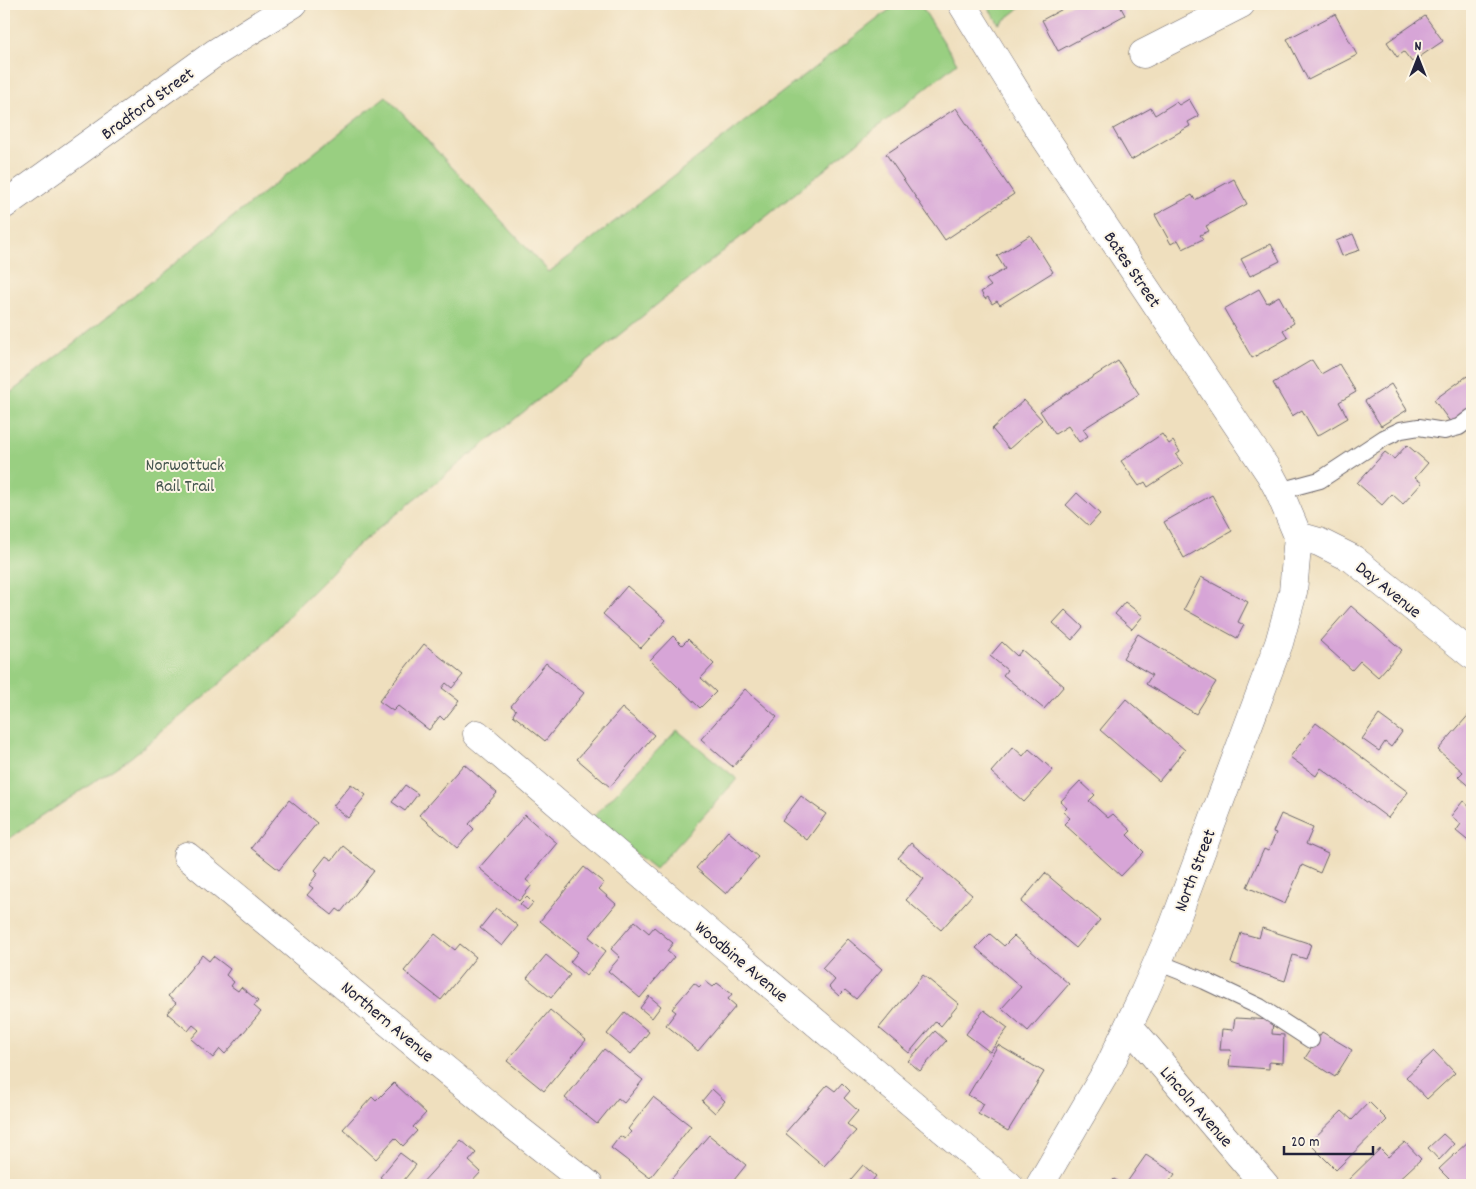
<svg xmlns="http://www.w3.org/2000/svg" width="1476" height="1189" font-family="Dekko,sans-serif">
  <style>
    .green { fill: #99cf81; stroke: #5e785e }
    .building { fill: #d7a5d7 }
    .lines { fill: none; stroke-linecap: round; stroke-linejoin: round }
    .service-casing { stroke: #6a6469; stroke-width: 18 }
    .minor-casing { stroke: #6a6469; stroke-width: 29 }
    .tertiary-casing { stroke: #6a6469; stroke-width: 29 }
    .service { stroke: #fff; stroke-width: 16 }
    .minor { stroke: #fff; stroke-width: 28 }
    .tertiary { stroke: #fff; stroke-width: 28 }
    .labels { text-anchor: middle; stroke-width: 4; stroke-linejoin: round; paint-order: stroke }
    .street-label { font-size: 18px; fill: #22223b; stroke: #fcf5e5 }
    .park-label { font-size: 18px; fill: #465650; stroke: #fcf5e5 }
  </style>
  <rect width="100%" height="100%" fill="#fcf5e5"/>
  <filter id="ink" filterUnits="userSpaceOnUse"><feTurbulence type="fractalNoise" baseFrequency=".02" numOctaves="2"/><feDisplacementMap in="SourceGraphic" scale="10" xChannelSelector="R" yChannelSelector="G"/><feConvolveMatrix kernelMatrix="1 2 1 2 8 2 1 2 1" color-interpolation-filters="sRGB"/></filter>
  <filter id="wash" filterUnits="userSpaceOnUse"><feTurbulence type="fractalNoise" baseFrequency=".0096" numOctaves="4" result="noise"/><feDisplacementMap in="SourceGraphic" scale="20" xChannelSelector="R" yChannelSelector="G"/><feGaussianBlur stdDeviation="1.12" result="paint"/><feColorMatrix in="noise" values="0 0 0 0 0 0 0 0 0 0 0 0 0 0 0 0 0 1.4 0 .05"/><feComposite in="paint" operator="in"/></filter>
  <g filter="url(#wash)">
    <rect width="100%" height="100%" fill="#efdfbe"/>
    <path class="green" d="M897 4H920L957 63 347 554 332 572 295 609 261 647 204 697 130 758 4 842V398L386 96 549 272Z
      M986 4H1025L999 24Z
      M677 730 737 779 655 869 592 818Z"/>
    <g id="blocks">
      <path class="building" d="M1072 4H1119L1125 15 1058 51 1042 20Z
        M1335 14 1357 55 1308 80 1287 39Z
        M1425 16 1443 41 1412 62 1404 52 1397 57 1387 42Z
        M1189 99 1199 116 1188 122 1190 126 1131 160 1113 129 1151 108 1155 115 1176 102 1179 105Z
        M956 108 1014 194 945 240 886 154Z
        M1234 179 1247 204 1206 226 1209 231 1200 235 1203 239 1183 249 1178 240 1171 244 1155 215 1192 195 1195 200Z
        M1353 234 1360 250 1342 256 1336 241Z
        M1030 235 1053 272 1000 305 997 301 992 304 988 297 985 299 981 292 991 286 986 280 1005 269 997 256Z
        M1271 244 1280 261 1250 276 1241 259Z
        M1259 289 1267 303 1279 296 1294 323 1283 330 1288 338 1252 358 1224 309Z
        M1312 360 1321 374 1339 364 1356 392 1339 402 1348 418 1317 436 1302 410 1292 416 1273 383Z
        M1118 361 1139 394 1083 429 1088 436 1079 442 1068 426 1055 434 1040 411Z
        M1467 376 1469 379 1472 377V407L1451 423 1434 400Z
        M1391 384 1407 410 1381 426 1365 401Z
        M1024 400 1042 420 1009 449 992 429Z
        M1162 434 1169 444 1173 441 1180 452 1176 455 1183 464 1148 487 1145 482 1139 486 1121 461Z
        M1407 445 1428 463 1415 478 1422 483 1403 504 1392 494 1382 505 1357 483 1385 452 1394 459Z
        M1077 493 1100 514 1089 526 1066 505Z
        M1212 495 1232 531 1184 558 1164 522Z
        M1201 577 1248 602 1238 622 1244 625 1237 638 1184 609Z
        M627 586 666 620 641 648 603 614Z
        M1125 602 1143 616 1132 629 1115 614Z
        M1351 606 1402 650 1378 677 1360 661 1352 670 1320 641Z
        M1065 610 1083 627 1072 640 1053 623Z
        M1138 634 1216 682 1196 714 1146 684 1152 675 1123 658Z
        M673 636 682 645 688 639 714 664 701 678 716 692 700 708 650 660Z
        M1002 642 1017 656 1022 650 1064 686 1044 709 1003 675 1007 670 990 656Z
        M424 644 463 675 452 688 446 683 442 688 459 701 444 720 440 716 429 730 398 706 393 711 379 701Z
        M546 663 584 693 545 741 513 715 516 710 511 706Z
        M745 689 777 717 733 767 701 739Z
        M1126 699 1185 750 1159 781 1100 730Z
        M622 708 654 735 610 787 577 759Z
        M1472 711V789L1458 777 1463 772 1438 750Z
        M1379 715 1402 732 1391 747 1385 742 1379 751 1362 739Z
        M1316 723 1408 792 1388 818 1321 768 1316 776 1290 757Z
        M1013 747 1023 756 1029 749 1053 770 1024 802 991 772Z
        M464 764 497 793 469 824 474 829 457 848 419 815Z
        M1080 781 1095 795 1089 801 1108 818 1113 814 1131 831 1127 835 1144 852 1121 876 1064 824 1070 818 1063 812 1067 808 1060 802Z
        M351 784 366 795 348 818 333 806Z
        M405 785 418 794 405 811 392 802Z
        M801 796 826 814 807 840 782 821Z
        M289 800 317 823 279 870 251 848Z
        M1463 801 1472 809V844L1456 831 1461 824 1451 816Z
        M1281 814 1313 828 1306 844 1328 854 1320 873 1302 865 1285 904 1247 887 1264 849 1268 851 1276 833 1273 832Z
        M525 815 557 843 526 880 532 885 519 901 479 868Z
        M728 831 758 857 726 894 696 868Z
        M911 843 972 895 941 930 906 900 924 879 898 858Z
        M343 846 374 871 341 912 337 909 332 915 307 895 313 888 309 885 318 873 315 870 326 856 332 860Z
        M584 867 604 883 599 889 616 904 589 937 606 951 586 976 570 962 578 952 540 921Z
        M1045 873 1100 920 1076 948 1021 902Z
        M527 897 533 903 527 910 520 904Z
        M496 908 518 926 502 946 480 928Z
        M635 921 649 933 654 927 673 943 667 951 674 957 640 998 608 971 620 957 611 949Z
        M1262 928 1311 944 1306 959 1293 955 1285 981 1231 963 1241 933 1259 938Z
        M435 934 455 950 460 944 476 957 441 1000 404 971Z
        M990 934 1004 946 1014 936 1069 984 1028 1031 1002 1008 1021 987 976 948Z
        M848 939 882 969 856 999 845 990 839 996 829 987 835 980 822 968Z
        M202 955 209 961 213 956 230 969 226 975 234 982 231 986 238 991 241 987 258 1001 254 1006 261 1012 225 1054 220 1049 213 1058 191 1039 199 1030 193 1025 188 1031 167 1013 176 1003 168 996Z
        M546 955 570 975 551 998 527 978Z
        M923 975 959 1004 941 1026 936 1021 909 1053 879 1028Z
        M705 981 713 987 717 983 732 994 728 999 736 1006 698 1051 666 1025 676 1012 672 1009 694 983 699 987Z
        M649 996 661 1006 652 1018 640 1008Z
        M550 1010 586 1040 544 1091 507 1061Z
        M984 1010 1008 1028 990 1052 966 1034Z
        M625 1012 649 1032 631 1054 607 1034Z
        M1235 1018 1273 1020 1272 1034 1284 1035 1283 1063 1269 1062V1069L1229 1066 1231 1050H1220L1222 1029 1233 1030Z
        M935 1031 946 1041 920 1071 908 1061Z
        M1322 1032 1352 1050 1335 1077 1305 1058Z
        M998 1045 1044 1072 1008 1131 978 1114 984 1104 968 1095Z
        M604 1049 643 1080 624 1103 618 1098 597 1124 565 1098Z
        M1434 1051 1455 1073 1427 1099 1406 1077Z
        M394 1083 426 1113 413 1127 417 1131 403 1146 395 1138 376 1159 343 1129 372 1097 376 1101Z
        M842 1083 850 1091 844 1098 858 1111 847 1124 856 1131 824 1166 785 1133 827 1085 835 1091Z
        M712 1089 725 1101 715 1113 702 1101Z
        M653 1097 691 1126 650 1178 611 1148 620 1136 625 1139 631 1132 628 1129Z
        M1369 1102 1387 1120 1336 1170 1309 1143 1342 1111 1352 1120Z
        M1443 1134 1454 1144 1439 1160 1428 1148Z
        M709 1135 746 1165 730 1185H666Z
        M1472 1138V1174L1460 1185H1455L1439 1169Z
        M461 1140 476 1153 469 1161 481 1172 469 1185H420Z
        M1405 1142 1421 1159 1393 1185H1349L1346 1182 1380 1149 1388 1157Z
        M400 1153 416 1165 400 1185H390L380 1177Z
        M1146 1155 1175 1174 1167 1185H1125Z
        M863 1165 876 1176 869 1185H846Z
        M1114 1179 1124 1185H1110Z
        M1422 1180 1427 1185H1416Z"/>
    </g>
  </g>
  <g filter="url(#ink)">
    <use href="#blocks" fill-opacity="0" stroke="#6a6469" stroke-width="1"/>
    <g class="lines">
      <defs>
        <path id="service" d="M1279 491 1320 480 1384 438 1401 430 1419 427 1444 431 1459 427 1472 417
          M1157 962 1205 981 1260 1007 1311 1040"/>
        <path id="minor" d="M1143 54 1241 4
          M4 205 215 53 293 4
          M477 734 713 936 1009 1185
          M187 856 509 1122 589 1185
          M1129 1026 1265 1185"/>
        <path id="tertiary" d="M962 4 1036 124 1270 474 1279 491 1298 536 1293 592 1279 643 1173 927 1144 993 1109 1067 1040 1185
          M1298 536 1319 542 1353 559 1472 655"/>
      </defs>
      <use href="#service" class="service-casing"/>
      <use href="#minor" class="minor-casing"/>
      <use href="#tertiary" class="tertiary-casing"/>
      <use href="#service" class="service"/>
      <use href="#minor" class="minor"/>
      <use href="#tertiary" class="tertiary"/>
    </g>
  </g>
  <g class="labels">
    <g class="street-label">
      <text transform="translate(147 103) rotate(-36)" y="6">Bradford Street</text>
      <text transform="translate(1133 269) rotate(56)" y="6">Bates Street</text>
      <text transform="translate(1389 589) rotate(39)" y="6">Day Avenue</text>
      <text transform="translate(1194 870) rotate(-69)" y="6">North Street</text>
      <text transform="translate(742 961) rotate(40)" y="6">Woodbine Avenue</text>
      <text transform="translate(388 1021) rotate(40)" y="6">Northern Avenue</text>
      <text transform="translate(1197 1106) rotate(49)" y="6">Lincoln Avenue</text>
    </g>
    <g class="park-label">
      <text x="185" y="470">Norwottuck<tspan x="185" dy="21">Rail Trail</tspan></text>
    </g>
  </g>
  <rect width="1476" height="1189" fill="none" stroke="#fcf5e5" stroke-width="20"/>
  <g transform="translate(1418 58)" stroke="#fcf5e5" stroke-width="4" paint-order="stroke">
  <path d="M0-4L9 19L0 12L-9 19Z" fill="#22223b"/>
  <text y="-8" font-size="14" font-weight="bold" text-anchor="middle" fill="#22223b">N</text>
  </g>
  <path d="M1284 1146v8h89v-8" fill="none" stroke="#22223b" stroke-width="2.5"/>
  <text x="1291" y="1146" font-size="15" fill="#22223b" stroke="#fcf5e5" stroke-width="4" paint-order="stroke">20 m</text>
</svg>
